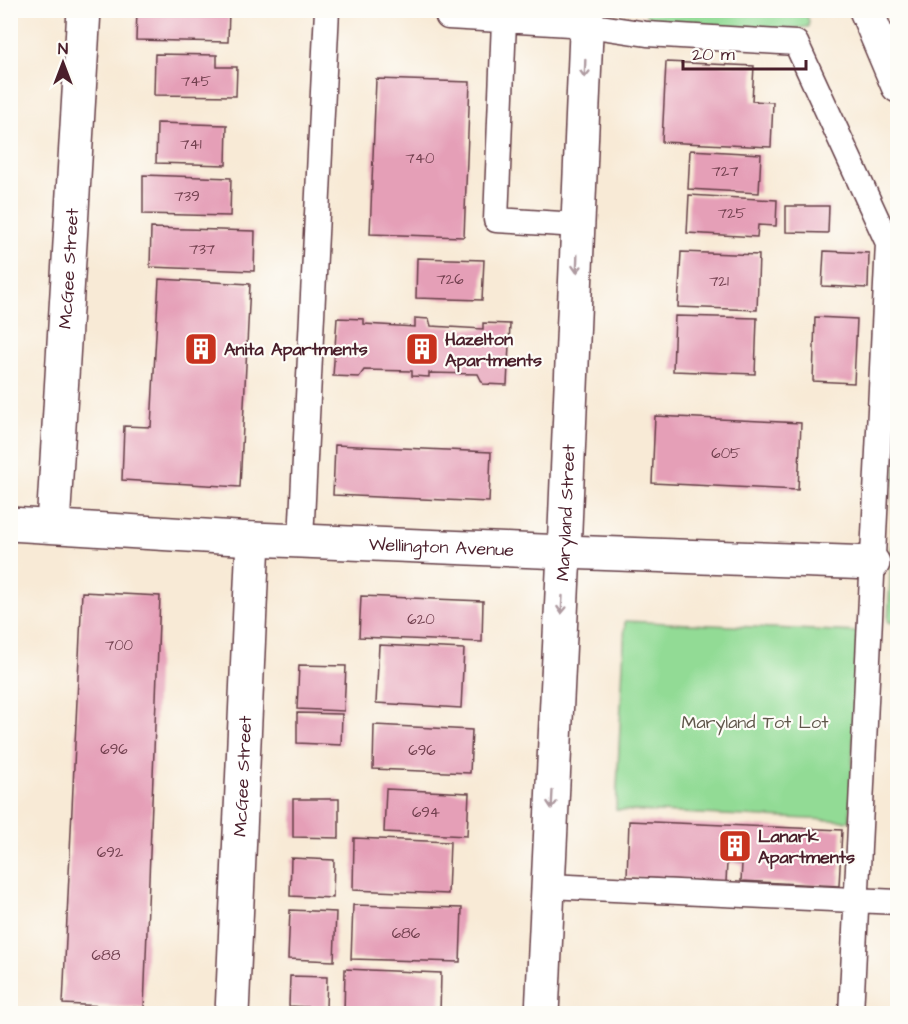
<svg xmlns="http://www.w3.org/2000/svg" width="908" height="1024" font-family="'Architects Daughter',sans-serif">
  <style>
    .green { fill: #92db95; stroke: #6e7d60; stroke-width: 1.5 }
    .building { fill: #e59fb7 }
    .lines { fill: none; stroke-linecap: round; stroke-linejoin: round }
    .lane-casing { stroke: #643d45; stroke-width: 27 }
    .street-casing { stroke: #643d45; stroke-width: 36 }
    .secondary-casing { stroke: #643d45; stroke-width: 36 }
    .primary-casing { stroke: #643d45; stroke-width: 36 }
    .lane { stroke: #fff; stroke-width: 24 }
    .street { stroke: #fff; stroke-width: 33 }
    .secondary { stroke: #fff; stroke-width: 33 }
    .primary { stroke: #fff; stroke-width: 33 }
    .oneway { stroke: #ae9aa0 }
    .labels { text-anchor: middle; stroke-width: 4.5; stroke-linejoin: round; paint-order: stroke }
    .number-label { font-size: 15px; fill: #713f4e }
    .street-label { font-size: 18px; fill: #4a1f2b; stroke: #fdfcf7 }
    .poi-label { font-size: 18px; font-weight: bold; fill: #4a1f2b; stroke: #fdfcf7; text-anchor: start }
    .park-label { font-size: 18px; fill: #60574b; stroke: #fdfcf7 }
  </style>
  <rect width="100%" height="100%" fill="#fdfcf7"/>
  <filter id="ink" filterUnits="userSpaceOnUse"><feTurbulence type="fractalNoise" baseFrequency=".0167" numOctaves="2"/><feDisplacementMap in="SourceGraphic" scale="12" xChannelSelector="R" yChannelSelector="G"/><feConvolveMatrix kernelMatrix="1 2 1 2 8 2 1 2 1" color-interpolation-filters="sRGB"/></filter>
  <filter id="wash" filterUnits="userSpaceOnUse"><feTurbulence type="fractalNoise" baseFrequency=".008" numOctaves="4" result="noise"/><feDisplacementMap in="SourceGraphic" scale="24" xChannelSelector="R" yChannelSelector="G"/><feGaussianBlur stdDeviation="1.35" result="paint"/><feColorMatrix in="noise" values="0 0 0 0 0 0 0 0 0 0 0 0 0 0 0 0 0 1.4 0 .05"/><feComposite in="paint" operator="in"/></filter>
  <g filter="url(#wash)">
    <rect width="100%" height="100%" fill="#f8ead6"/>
    <path class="green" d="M646 11H805L809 21 808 27 790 29 664 24 647 20Z
      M897 431 898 623H897L888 622Z
      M625 621 858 632 850 821 616 810Z"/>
    <g id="blocks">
      <path class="building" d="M137 10H229L228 42 136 40Z
        M155 54 217 55V67H237L236 96 154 95Z
        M666 62 754 66 752 101 773 102 771 147 662 142Z
        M376 79 470 82 464 237 370 234Z
        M157 123 227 125 226 165 156 163Z
        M690 150 761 154 759 193 688 189Z
        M143 175 231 178 230 216 143 214Z
        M689 195 777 200 776 226 758 225 757 237 687 233Z
        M786 206H829L828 233 786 232Z
        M151 228 255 231 254 271 150 267Z
        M824 251 869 253 868 288 822 286Z
        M681 252 759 255 757 310 678 307Z
        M417 258 484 260 482 300 416 298Z
        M159 279 250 284 240 487 122 480 124 426 151 427Z
        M675 316 757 318 755 374 673 371Z
        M815 317 857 319 854 383 813 381Z
        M337 318 364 319V324L415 327V318L429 319 431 326 483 329V323L510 324 507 385 483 384 478 374 429 373V377L412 376V371L364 370 359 377 333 376Z
        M655 416 801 423 798 490 652 483Z
        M335 445 491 452 489 502 333 495Z
        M82 592 160 596 144 1008 63 1004Z
        M361 596 483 601 482 642 359 637Z
        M379 645 464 649 461 708 376 703Z
        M299 665 346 666 344 711 297 709Z
        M297 713 342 714 341 745 297 743Z
        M374 725 472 730 470 773 373 769Z
        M386 789 469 793 467 836 384 832Z
        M293 799H339V838L293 837Z
        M629 821 842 830 839 886 741 881 742 864 727 863 726 882 627 877Z
        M354 838 450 842 448 894 353 890Z
        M291 858 334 860 333 898 290 896Z
        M353 905 462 908 460 962 351 959Z
        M290 910 336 912 334 961 288 959Z
        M345 969 441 973 440 1014H344Z
        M290 976 327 977 326 1008 289 1006Z"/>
    </g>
  </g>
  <g filter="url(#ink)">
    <use href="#blocks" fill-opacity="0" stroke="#643d45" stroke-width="1.5"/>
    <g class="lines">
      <defs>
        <path id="lane" d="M448 10V17L587 25 647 34 796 43 888 243 851 1014
          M504 21 496 220 578 225
          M301 540 327 10
          M548 886 898 902"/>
        <g id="street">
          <path id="s1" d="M53 526 84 10"/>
          <path d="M564 552 873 563"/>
          <path id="s2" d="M232 1014 253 539"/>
        </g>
        <g id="secondary">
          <path id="s3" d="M10 524 253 539 564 552"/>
          <path id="s4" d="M542 1014 564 552 587 10"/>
        </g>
        <path id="primary" d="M866 10 898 86"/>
      </defs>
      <use href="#lane" class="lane-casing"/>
      <use href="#street" class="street-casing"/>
      <use href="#secondary" class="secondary-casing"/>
      <use href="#primary" class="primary-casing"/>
      <use href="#lane" class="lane"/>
      <use href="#street" class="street"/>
      <use href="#secondary" class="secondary"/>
      <use href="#primary" class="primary"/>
    </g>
    <defs><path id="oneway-shaft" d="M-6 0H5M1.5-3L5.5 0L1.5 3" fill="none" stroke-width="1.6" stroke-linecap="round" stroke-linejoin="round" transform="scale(1.5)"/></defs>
    <g class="oneway">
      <use href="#oneway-shaft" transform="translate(585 69) rotate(92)"/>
      <use href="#oneway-shaft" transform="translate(577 264) rotate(92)"/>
      <use href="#oneway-shaft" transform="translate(562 605) rotate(93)"/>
      <use href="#oneway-shaft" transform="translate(552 800) rotate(93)"/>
    </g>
  </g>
  <defs>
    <symbol id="building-square" viewBox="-11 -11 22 22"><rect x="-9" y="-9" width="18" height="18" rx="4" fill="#c8321e" stroke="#fdfcf7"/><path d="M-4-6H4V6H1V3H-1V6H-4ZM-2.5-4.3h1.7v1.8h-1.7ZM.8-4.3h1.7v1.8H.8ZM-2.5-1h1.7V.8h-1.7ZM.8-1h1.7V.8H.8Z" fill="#fff"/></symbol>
  </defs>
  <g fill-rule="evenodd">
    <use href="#building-square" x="182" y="330" width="38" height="38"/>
    <use href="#building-square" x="403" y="330" width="38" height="38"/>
    <use href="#building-square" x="716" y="827" width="38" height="38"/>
  </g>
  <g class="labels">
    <g class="number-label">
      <text x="196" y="86">745</text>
      <text x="191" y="149">741</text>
      <text x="420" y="163">740</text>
      <text x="725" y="176">727</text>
      <text x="187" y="201">739</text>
      <text x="732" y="218">725</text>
      <text x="202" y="254">737</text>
      <text x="450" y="284">726</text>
      <text x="719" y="286">721</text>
      <text x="726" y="458">605</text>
      <text x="421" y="624">620</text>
      <text x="119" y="650">700</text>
      <text x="114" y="754">696</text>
      <text x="422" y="755">696</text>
      <text x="426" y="817">694</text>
      <text x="110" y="857">692</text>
      <text x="406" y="938">686</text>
      <text x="106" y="960">688</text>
    </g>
    <g class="street-label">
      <text dy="6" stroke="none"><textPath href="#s1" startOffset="258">McGee Street</textPath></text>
      <text dy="6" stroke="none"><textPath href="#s4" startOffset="502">Maryland Street</textPath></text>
      <text dy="6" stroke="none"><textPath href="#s3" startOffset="432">Wellington Avenue</textPath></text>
      <text dy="6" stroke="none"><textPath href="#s2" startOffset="238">McGee Street</textPath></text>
    </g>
    <g class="poi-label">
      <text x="445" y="345">Hazelton<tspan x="445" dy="21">Apartments</tspan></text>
      <text x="224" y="355">Anita Apartments</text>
      <text x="758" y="842">Lanark<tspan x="758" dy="21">Apartments</tspan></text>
    </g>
    <g class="park-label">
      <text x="755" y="728">Maryland Tot Lot</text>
    </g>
  </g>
  <rect width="908" height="1024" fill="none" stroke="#fdfcf7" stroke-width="36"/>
  <g transform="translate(63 63)" stroke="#fdfcf7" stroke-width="4.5" paint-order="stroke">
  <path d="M0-4.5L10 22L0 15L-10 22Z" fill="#4a1f2b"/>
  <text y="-9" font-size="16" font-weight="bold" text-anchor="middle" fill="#4a1f2b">N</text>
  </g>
  <path d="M683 60v9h123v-9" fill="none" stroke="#4a1f2b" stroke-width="3"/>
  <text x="692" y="60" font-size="18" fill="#4a1f2b" stroke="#fdfcf7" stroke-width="4.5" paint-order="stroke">20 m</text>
</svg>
